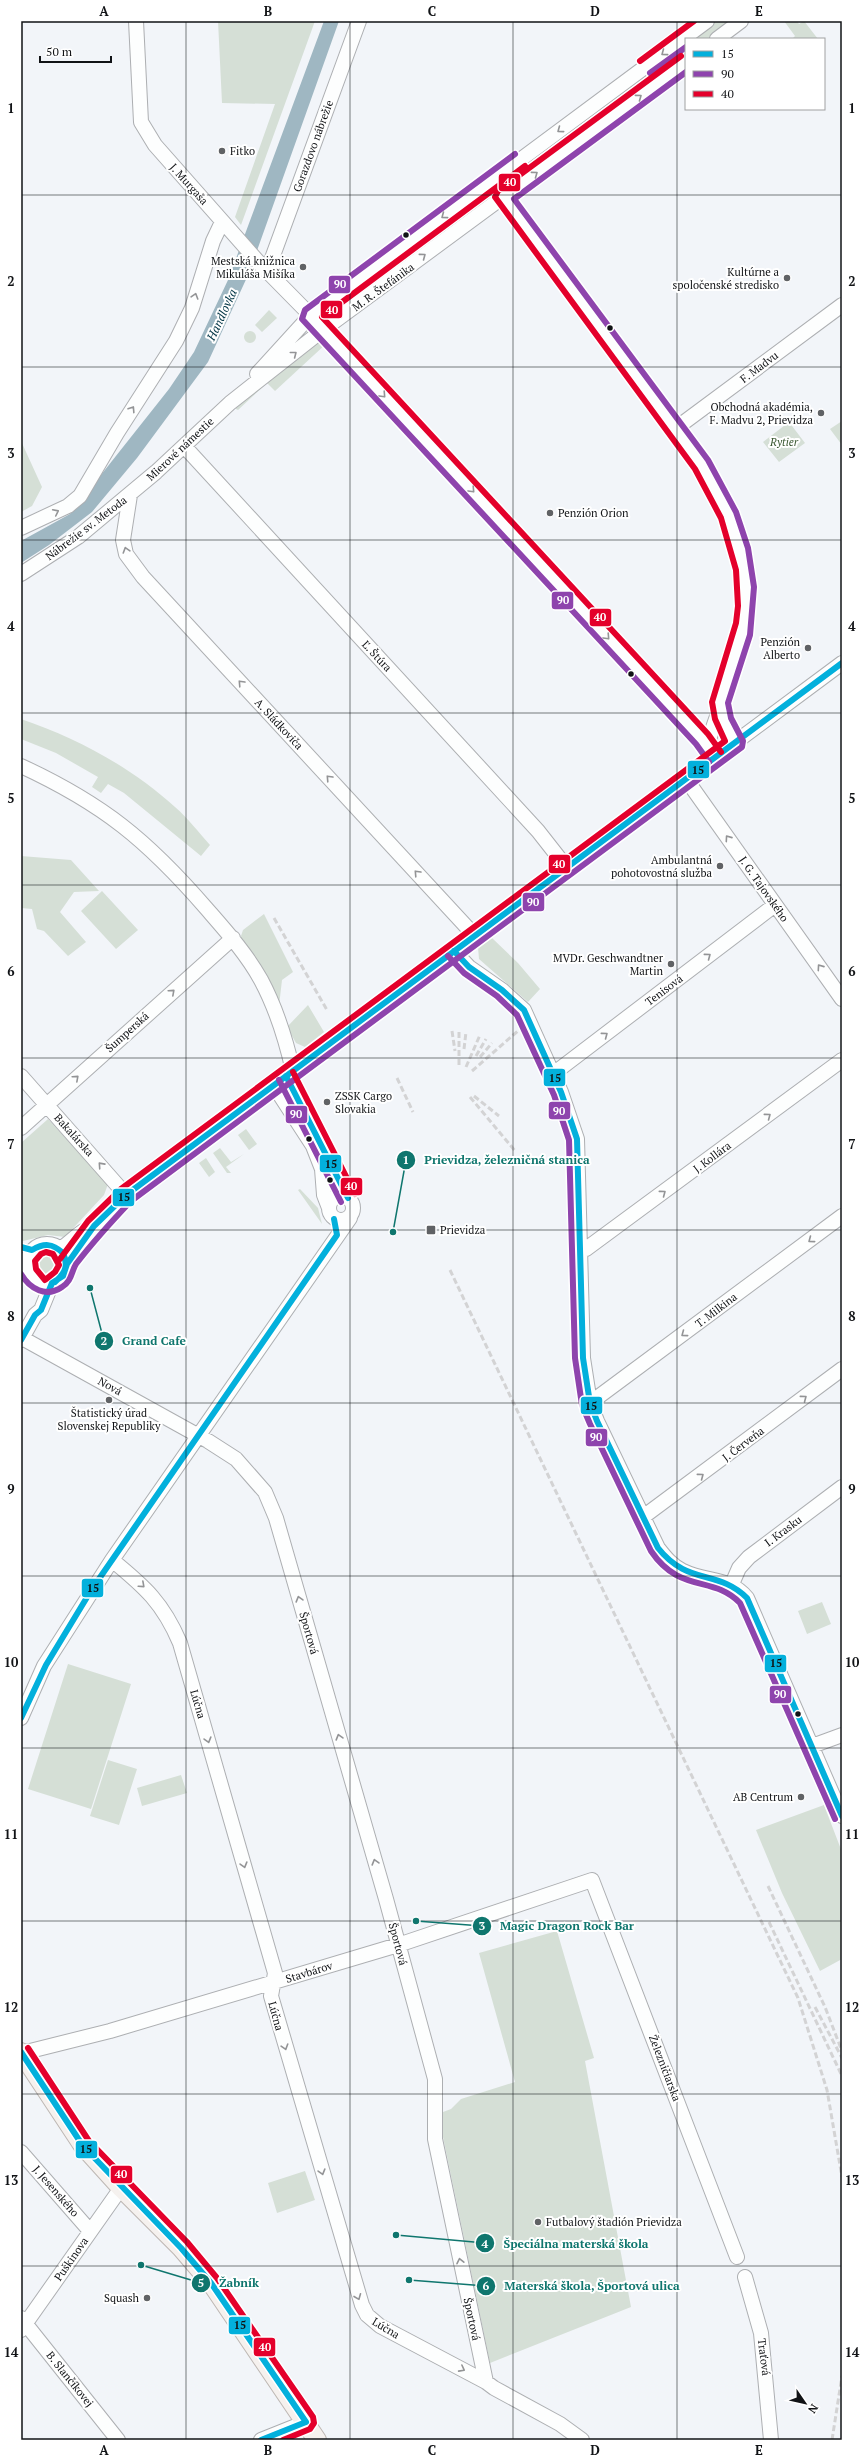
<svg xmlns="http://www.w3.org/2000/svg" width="863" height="2461" font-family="'PT Serif',serif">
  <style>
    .green { fill: #d5dfd6 }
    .water { fill: #9fb7c2 }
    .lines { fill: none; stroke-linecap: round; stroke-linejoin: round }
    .minor-casing { stroke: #adafb2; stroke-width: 16 }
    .major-casing { stroke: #bdb7b3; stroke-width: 20 }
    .minor { stroke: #fdfefe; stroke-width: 14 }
    .major { stroke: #f5f1ee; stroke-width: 18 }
    .rail { stroke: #d3d3d4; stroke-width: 3; stroke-dasharray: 6 3; stroke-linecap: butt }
    .bus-1-casing { stroke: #fff; stroke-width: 9 }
    .bus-2-casing { stroke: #fff; stroke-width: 9 }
    .bus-3-casing { stroke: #fff; stroke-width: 9 }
    .bus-1 { stroke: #03b0dc; stroke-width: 6 }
    .bus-2 { stroke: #8e44ad; stroke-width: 6 }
    .bus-3 { stroke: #e4002b; stroke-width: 6 }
    .oneway { stroke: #939496 }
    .grid { fill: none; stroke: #111316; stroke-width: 1; stroke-opacity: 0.55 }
    .poi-dot { fill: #606265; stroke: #fff; stroke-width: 1.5 }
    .bus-dot { fill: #111316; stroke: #fff; stroke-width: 1.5 }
    .labels { text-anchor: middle; stroke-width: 4; stroke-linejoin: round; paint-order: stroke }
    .street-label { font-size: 11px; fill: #111316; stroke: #fff }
    .poi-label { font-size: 11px; fill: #111316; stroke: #fff; text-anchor: end }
    .park-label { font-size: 11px; font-style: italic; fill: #395730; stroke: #fff }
    .water-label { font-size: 12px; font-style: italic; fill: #013444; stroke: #fff }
    .leader { fill: none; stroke: #0f766e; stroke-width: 1.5 }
    .callout-dot { fill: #0f766e; stroke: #fff; stroke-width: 1.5 }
    .mark-label { font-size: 12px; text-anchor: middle; font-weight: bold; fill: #fff }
    .callout-label { font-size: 12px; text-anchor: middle; font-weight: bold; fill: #0f766e; stroke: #fff; stroke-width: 4; stroke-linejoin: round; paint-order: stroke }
    .line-badge { stroke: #fff; stroke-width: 1.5 }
    .badge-label { font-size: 11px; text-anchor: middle; font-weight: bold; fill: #fff }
    .pale-badge-label { font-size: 11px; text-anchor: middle; font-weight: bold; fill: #111 }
    .neatline { fill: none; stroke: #111316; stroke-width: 1.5 }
    .grid-label { font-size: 13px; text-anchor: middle; font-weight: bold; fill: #111316 }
  </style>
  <rect width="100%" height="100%" fill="#f2f5f9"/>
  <path class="green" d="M218 21H315L241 225 235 217 275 104 222 103Z
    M715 21H733L709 39H691Z
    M784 21H797L799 24 804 21 818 39H792L795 36Z
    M686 42V56L509 188 502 179Z
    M482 194 488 203 334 317 328 308Z
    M269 310 277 318 262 332 255 325Z
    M244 337a6 6 0 1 1 12 0a6 6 0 1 1-12 0Z
    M322 341 327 343 275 391 267 383 238 410 236 409V406L318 342Z
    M842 421V445L830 429Z
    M789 422 805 443 779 462 763 442Z
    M21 441 42 487 32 506 21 512Z
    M21 719C77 738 131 767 175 807 188 818 199 833 210 845L201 856 124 793 108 784 101 793 92 787 98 777 56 753 21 739Z
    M21 856 71 860 99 891 74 892 60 912 86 942 68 956 44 931 37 929 32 909 21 908Z
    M102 891 138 930 116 949 81 911Z
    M264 914 293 972 282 980 279 1006 240 939 243 930Z
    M492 938 518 963 540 989 528 1002 479 959 478 947Z
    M308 1005 324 1032 305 1047 296 1043 287 1027Z
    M48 1119 108 1184 104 1195 65 1237 48 1235 23 1241 21 1240V1143Z
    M246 1129 257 1144 249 1150 238 1135Z
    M220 1148 231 1162 244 1154 226 1167 231 1173H227L213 1153Z
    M206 1158 215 1172 209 1177 199 1163Z
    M300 1189 318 1208 322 1224 298 1190Z
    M35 1263a12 12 0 1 1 24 0a12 12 0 1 1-24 0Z
    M822 1602 831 1624 807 1634 798 1611Z
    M68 1664 131 1684 91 1809 28 1789Z
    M108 1760 137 1769 119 1825 90 1816Z
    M181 1775 187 1793 142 1806 137 1788Z
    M824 1805 842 1852V1959L820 1971 782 1893 756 1830Z
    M557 1931 594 2058 585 2061 631 2307 490 2363 443 2137V2112L451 2109 461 2099 515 2082 479 1953Z
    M305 2171 315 2200 277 2213 268 2183Z"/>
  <path class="water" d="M324 21H339L249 273 208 362 137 458 92 512 49 545 21 563V541L70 514 169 389 194 352 228 280Z"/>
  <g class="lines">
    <defs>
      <path id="minor" d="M136 21 141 122 155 145 261 265 324 329 702 739 715 757
        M717 39 741 21
        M492 181 702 465C734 517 754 574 742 636 735 673 718 710 707 746
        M267 272 359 21
        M257 374 310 316 707 21
        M675 429 842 305
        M184 446 538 831 567 868
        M130 495 123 540 126 554 143 577 475 936
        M21 528 68 506 80 496 117 433 176 341 192 308 213 241 222 222
        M21 574 78 537 156 472 230 403 324 329 686 62
        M720 705 725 725 735 743
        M21 766C103 804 147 840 206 908 226 931 246 953 261 980 276 1008 286 1040 293 1071
        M686 779 842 999
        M454 951 469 967 502 990 524 1010 561 1092 577 1139 583 1358 590 1403 597 1421 658 1548C665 1557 672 1566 683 1571 707 1583 729 1576 747 1598L842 1816
        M553 1074 775 905
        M21 1076 126 1195
        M286 1076 348 1198
        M274 1086 313 1146 322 1169 324 1195 329 1208
        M21 1128 233 938
        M329 1208a12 12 0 1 1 24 0a12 12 0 1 1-24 0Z
        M27 1264a20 20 0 1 1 40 0a20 20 0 1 1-40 0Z
        M60 1249C70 1243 80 1231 89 1228
        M579 1249H586L842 1060
        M67 1264 94 1226 126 1195 842 663
        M22 1338 208 1441 236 1459 265 1492 276 1518 386 1899 435 2079V2139L486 2382 494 2388 560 2424 582 2440
        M21 1340 35 1315 41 1310 52 1283
        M590 1403 842 1216
        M643 1517 842 1369
        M112 1560C145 1587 163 1603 180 1643L275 1973 271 1996 362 2305 367 2315 380 2326 486 2382
        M732 1584 739 1568 749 1557 842 1487
        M21 1718 44 1666 112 1560 350 1218
        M812 1746 842 1735
        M22 2053 110 2031 398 1945 592 1880 737 2257
        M21 2152 90 2231
        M745 2277 761 2333 771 2440
        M21 2318 118 2440
        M21 2330 121 2188
        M261 2440 306 2422"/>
      <path id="major" d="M21 2052 83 2146 121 2188 181 2248 211 2283 317 2440"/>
    </defs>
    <use href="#minor" class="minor-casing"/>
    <use href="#major" class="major-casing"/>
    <use href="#minor" class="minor"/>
    <use href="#major" class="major"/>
    <path class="rail" d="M274 918 327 1010
      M452 1031 455 1051
      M464 1049 466 1032
      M476 1056 486 1039
      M480 1057 492 1043
      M459 1065V1031
      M466 1067 480 1035
      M472 1071 519 1030
      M397 1078 413 1112
      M474 1096 499 1116
      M470 1097 516 1152
      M450 1270 798 1998 827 2090 842 2177
      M768 1886 825 2007 842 2051
      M769 1922 842 2076
      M815 2007 842 2058
      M832 2440 842 2376"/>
    <defs>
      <path id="bus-1" d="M454 951 469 967 502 990 524 1010 561 1092 577 1139 583 1358 590 1403 597 1421 658 1548C688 1586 718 1569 747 1598L842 1816
        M286 1076 348 1198
        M21 1247 32 1250C44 1243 52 1243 63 1253 69 1266 65 1273 55 1282
        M21 1340 35 1315 41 1310 52 1283 63 1276 67 1264 94 1226 126 1195 842 663
        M21 1718 46 1665 92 1589 337 1235 334 1219
        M21 2052 83 2146 181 2248 211 2283 306 2422
        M261 2440 306 2422"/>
      <path id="bus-2" d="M650 73 686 47
        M515 154 305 310 302 319 696 744 709 762
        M448 956 464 973 497 996 517 1015 554 1095 569 1140 575 1358 582 1405 590 1424 651 1551C680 1594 713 1575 740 1603L835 1819
        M279 1080 341 1202
        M21 1274C30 1289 46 1298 62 1287 72 1281 71 1272 76 1264 93 1242 112 1221 131 1201L742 747 743 741 731 718 728 703 750 635 754 587 748 548 736 512 708 460 514 199 686 72"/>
      <path id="bus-3" d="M640 61 694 21
        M525 166 322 317 708 734 721 752
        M293 1072 355 1194
        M46 1252 53 1254 59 1265 55 1272 45 1280 36 1269 35 1261 41 1254Z
        M60 1259 88 1221 121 1189 725 741 715 719 712 702 736 623 738 606 736 570 721 518 695 469 495 197 498 191 681 56
        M28 2048 89 2141 187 2242 217 2278 313 2417 314 2423 310 2429 283 2440"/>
    </defs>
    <use href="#bus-1" class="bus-1-casing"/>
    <use href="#bus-2" class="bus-2-casing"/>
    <use href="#bus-3" class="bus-3-casing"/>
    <use href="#bus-1" class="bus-1"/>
    <use href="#bus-2" class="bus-2"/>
    <use href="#bus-3" class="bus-3"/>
  </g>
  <defs><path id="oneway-chevron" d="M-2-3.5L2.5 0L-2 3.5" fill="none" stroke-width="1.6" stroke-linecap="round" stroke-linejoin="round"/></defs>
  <g class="oneway">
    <use href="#oneway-chevron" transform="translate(664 53) rotate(143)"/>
    <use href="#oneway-chevron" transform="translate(639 97) rotate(-36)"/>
    <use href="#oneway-chevron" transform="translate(560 130) rotate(143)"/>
    <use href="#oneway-chevron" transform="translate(535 174) rotate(-36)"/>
    <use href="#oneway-chevron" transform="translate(444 216) rotate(143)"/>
    <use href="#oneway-chevron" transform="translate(423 256) rotate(-37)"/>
    <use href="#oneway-chevron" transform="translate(195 296) rotate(-73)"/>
    <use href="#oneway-chevron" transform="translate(294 354) rotate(-38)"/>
    <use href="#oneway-chevron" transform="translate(383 395) rotate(47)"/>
    <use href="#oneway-chevron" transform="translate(132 409) rotate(-57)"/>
    <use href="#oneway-chevron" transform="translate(472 490) rotate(47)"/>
    <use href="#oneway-chevron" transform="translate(56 512) rotate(-26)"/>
    <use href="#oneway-chevron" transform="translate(126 550) rotate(-107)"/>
    <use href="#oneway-chevron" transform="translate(607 637) rotate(47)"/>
    <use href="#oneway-chevron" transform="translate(241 683) rotate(-133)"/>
    <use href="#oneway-chevron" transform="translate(329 778) rotate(-133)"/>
    <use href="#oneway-chevron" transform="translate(728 838) rotate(-125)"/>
    <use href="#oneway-chevron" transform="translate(417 873) rotate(-133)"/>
    <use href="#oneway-chevron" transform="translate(708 956) rotate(-37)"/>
    <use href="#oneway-chevron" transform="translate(820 967) rotate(-125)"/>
    <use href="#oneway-chevron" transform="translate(172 992) rotate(-42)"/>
    <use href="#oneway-chevron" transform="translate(605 1035) rotate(-37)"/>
    <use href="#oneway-chevron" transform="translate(76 1078) rotate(-42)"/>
    <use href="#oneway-chevron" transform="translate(768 1116) rotate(-37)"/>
    <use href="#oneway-chevron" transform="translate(101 1165) rotate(-132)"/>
    <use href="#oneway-chevron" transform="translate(663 1193) rotate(-37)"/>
    <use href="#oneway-chevron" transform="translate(811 1240) rotate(143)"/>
    <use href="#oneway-chevron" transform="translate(684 1334) rotate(143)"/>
    <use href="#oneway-chevron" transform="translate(804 1398) rotate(-37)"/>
    <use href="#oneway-chevron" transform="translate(701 1476) rotate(-37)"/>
    <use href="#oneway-chevron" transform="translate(142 1585) rotate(42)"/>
    <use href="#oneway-chevron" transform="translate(299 1599) rotate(-106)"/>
    <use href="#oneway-chevron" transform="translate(339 1737) rotate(-106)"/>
    <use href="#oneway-chevron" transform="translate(208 1740) rotate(74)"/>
    <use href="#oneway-chevron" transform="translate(375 1862) rotate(-106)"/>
    <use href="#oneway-chevron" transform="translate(244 1865) rotate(74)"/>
    <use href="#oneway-chevron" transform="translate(285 2047) rotate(73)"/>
    <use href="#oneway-chevron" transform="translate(322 2172) rotate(74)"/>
    <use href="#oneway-chevron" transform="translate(460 2261) rotate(-102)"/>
    <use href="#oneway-chevron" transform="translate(358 2297) rotate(68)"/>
    <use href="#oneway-chevron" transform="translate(462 2369) rotate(28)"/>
  </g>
  <path class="grid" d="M186 21V2440M350 21V2440M513 21V2440M677 21V2440M21 195H842M21 367H842M21 540H842M21 713H842M21 885H842M21 1058H842M21 1230H842M21 1403H842M21 1576H842M21 1748H842M21 1921H842M21 2094H842M21 2266H842"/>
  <g class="poi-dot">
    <circle cx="222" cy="151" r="4"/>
    <circle cx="303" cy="267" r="4"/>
    <circle cx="787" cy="278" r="4"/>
    <circle cx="821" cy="413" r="4"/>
    <circle cx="550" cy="513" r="4"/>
    <circle cx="808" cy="648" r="4"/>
    <circle cx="720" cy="866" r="4"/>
    <circle cx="671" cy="964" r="4"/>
    <circle cx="327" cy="1102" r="4"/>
    <rect x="426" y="1225" width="10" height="10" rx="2"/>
    <circle cx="109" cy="1400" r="4"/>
    <circle cx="801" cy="1797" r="4"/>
    <circle cx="538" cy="2222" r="4"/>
    <circle cx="147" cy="2298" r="4"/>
  </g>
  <g class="bus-dot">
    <circle cx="406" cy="235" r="3.5"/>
    <circle cx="610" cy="328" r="3.5"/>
    <circle cx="631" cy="674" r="3.5"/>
    <circle cx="309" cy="1139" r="3.5"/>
    <circle cx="330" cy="1180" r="3.5"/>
    <circle cx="798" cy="1714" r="3.5"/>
  </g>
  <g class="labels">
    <g class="street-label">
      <text transform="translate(313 146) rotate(-70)" y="4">Gorazdovo nábrežie</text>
      <text transform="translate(189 184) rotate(48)" y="4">J. Murgaša</text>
      <text transform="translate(383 287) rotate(-36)" y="4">M. R. Štefánika</text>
      <text transform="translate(759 367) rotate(-37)" y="4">F. Madvu</text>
      <text transform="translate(180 449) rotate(-43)" y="4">Mierové námestie</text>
      <text transform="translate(86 528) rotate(-37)" y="4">Nábrežie sv. Metoda</text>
      <text transform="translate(377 656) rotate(47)" y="4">Ľ. Štúra</text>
      <text transform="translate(279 724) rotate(47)" y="4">A. Sládkoviča</text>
      <text transform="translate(764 889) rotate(55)" y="4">J. G. Tajovského</text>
      <text transform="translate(664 990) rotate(-37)" y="4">Tenisová</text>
      <text transform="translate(127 1032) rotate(-42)" y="4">Šumperská</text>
      <text transform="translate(74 1135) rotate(48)" y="4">Bakalárska</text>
      <text transform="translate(712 1157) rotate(-37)" y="4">J. Kollára</text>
      <text transform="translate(716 1310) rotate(-37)" y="4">T. Milkina</text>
      <text transform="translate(110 1386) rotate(29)" y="4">Nová</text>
      <text transform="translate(743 1444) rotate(-37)" y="4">J. Červeňa</text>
      <text transform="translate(783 1531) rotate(-37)" y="4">I. Krasku</text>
      <text transform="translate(309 1633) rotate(74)" y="4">Športová</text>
      <text transform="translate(198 1704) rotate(74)" y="4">Lúčna</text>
      <text transform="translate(398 1944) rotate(75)" y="4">Športová</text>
      <text transform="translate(309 1972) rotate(-17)" y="4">Stavbárov</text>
      <text transform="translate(276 2016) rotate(75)" y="4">Lúčna</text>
      <text transform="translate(665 2068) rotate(69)" y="4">Železničiarska</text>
      <text transform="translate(56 2191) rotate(49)" y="4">J. Jesenského</text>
      <text transform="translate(71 2259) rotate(-55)" y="4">Puškinova</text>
      <text transform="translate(472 2319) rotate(78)" y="4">Športová</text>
      <text transform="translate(386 2328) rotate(31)" y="4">Lúčna</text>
      <text transform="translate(764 2357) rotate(83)" y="4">Traťová</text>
      <text transform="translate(70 2379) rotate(51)" y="4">B. Slančíkovej</text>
    </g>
    <g class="poi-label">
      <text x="230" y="155" text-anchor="start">Fitko</text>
      <text x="295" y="265">Mestská knižnica<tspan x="295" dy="13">Mikuláša Mišíka</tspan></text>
      <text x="779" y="276">Kultúrne a<tspan x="779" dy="13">spoločenské stredisko</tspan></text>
      <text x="813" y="411">Obchodná akadémia,<tspan x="813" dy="13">F. Madvu 2, Prievidza</tspan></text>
      <text x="558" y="517" text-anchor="start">Penzión Orion</text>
      <text x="800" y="646">Penzión<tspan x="800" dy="13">Alberto</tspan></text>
      <text x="712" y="864">Ambulantná<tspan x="712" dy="13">pohotovostná služba</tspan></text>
      <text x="663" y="962">MVDr. Geschwandtner<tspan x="663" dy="13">Martin</tspan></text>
      <text x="335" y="1100" text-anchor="start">ZSSK Cargo<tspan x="335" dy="13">Slovakia</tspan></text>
      <text x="440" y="1234" text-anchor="start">Prievidza</text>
      <text x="109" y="1417" text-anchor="middle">Štatistický úrad<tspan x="109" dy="13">Slovenskej Republiky</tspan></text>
      <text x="793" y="1801">AB Centrum</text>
      <text x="546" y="2226" text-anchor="start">Futbalový štadión Prievidza</text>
      <text x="139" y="2302">Squash</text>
    </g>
    <g class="park-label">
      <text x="784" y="446">Rytier</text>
    </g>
    <g class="water-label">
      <text transform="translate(222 315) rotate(-65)" y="4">Handlovka</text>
    </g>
  </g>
  <path class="leader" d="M393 1232L406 1160M90 1288L104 1341M416 1921L482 1926M396 2235L485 2243M141 2265L201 2283M409 2280L486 2286"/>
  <g class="callout-dot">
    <circle cx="393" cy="1232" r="4"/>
    <circle cx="90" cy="1288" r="4"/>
    <circle cx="416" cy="1921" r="4"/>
    <circle cx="396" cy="2235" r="4"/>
    <circle cx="141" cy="2265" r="4"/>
    <circle cx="409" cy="2280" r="4"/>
    <circle cx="406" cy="1160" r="10"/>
    <circle cx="104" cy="1341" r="10"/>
    <circle cx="482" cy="1926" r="10"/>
    <circle cx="485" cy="2243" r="10"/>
    <circle cx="201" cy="2283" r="10"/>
    <circle cx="486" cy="2286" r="10"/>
  </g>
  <g class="mark-label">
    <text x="406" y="1164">1</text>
    <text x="104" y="1345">2</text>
    <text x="482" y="1930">3</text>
    <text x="485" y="2248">4</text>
    <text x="201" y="2287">5</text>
    <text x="486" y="2290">6</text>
  </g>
  <g class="callout-label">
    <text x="507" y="1164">Prievidza, železničná stanica</text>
    <text x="154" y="1345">Grand Cafe</text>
    <text x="567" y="1930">Magic Dragon Rock Bar</text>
    <text x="576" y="2248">Špeciálna materská škola</text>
    <text x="239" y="2287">Žabník</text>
    <text x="592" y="2290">Materská škola, Športová ulica</text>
  </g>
  <g class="line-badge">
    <rect x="498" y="173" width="23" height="19" rx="4" fill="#e4002b"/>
    <rect x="328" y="275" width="23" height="19" rx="4" fill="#8e44ad"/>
    <rect x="320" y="300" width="23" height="19" rx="4" fill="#e4002b"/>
    <rect x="551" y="591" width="23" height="19" rx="4" fill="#8e44ad"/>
    <rect x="589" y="608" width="23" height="19" rx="4" fill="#e4002b"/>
    <rect x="687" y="760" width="23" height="19" rx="4" fill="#03b0dc"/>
    <rect x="548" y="854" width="23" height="20" rx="4" fill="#e4002b"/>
    <rect x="522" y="892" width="23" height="20" rx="4" fill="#8e44ad"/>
    <rect x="543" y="1068" width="23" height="19" rx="4" fill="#03b0dc"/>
    <rect x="548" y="1101" width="23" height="19" rx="4" fill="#8e44ad"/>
    <rect x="285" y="1105" width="23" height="19" rx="4" fill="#8e44ad"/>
    <rect x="319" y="1154" width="23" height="19" rx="4" fill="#03b0dc"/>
    <rect x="340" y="1177" width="23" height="19" rx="4" fill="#e4002b"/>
    <rect x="112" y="1188" width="23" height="19" rx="4" fill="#03b0dc"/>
    <rect x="580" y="1396" width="23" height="19" rx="4" fill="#03b0dc"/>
    <rect x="585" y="1428" width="23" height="19" rx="4" fill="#8e44ad"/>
    <rect x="81" y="1578" width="23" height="20" rx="4" fill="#03b0dc"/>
    <rect x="764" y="1654" width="23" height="19" rx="4" fill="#03b0dc"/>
    <rect x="769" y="1685" width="23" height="19" rx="4" fill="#8e44ad"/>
    <rect x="75" y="2140" width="23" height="19" rx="4" fill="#03b0dc"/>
    <rect x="110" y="2165" width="23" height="19" rx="4" fill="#e4002b"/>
    <rect x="228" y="2316" width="23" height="19" rx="4" fill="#03b0dc"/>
    <rect x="253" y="2337" width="23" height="20" rx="4" fill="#e4002b"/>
  </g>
  <g class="badge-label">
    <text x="510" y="186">40</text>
    <text x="340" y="288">90</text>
    <text x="332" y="314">40</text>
    <text x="563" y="604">90</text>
    <text x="600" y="621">40</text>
    <text x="559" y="868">40</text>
    <text x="533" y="906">90</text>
    <text x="559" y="1115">90</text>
    <text x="296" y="1118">90</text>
    <text x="351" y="1190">40</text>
    <text x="596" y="1441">90</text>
    <text x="780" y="1698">90</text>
    <text x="121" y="2178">40</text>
    <text x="265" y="2351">40</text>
  </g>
  <g class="pale-badge-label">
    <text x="698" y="774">15</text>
    <text x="555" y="1082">15</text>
    <text x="331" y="1168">15</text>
    <text x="124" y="1201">15</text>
    <text x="591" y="1410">15</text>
    <text x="93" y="1592">15</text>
    <text x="776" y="1667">15</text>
    <text x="86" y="2153">15</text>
    <text x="240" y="2329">15</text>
  </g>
  <rect width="863" height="2461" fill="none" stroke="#ffffff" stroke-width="44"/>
  <rect x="685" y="38" width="140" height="72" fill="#ffffff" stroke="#a0a1a2"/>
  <rect x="693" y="51" width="20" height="6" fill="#03b0dc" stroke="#a0a1a2"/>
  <text x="721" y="58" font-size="12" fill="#111316">15</text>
  <rect x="693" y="71" width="20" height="6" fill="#8e44ad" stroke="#a0a1a2"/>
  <text x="721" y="78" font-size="12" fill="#111316">90</text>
  <rect x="693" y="91" width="20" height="6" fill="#e4002b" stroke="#a0a1a2"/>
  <text x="721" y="98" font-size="12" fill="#111316">40</text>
  <g transform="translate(805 2403) rotate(124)" stroke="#ffffff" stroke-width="3" paint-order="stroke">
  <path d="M0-3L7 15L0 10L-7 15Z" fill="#111316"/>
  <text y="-6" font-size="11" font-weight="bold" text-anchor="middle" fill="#111316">N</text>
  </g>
  <path d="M40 56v6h71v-6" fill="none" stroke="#111316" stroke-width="2"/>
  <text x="46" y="56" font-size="12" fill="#111316" stroke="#ffffff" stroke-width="3" paint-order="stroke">50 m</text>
  <rect x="22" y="22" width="819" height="2417" class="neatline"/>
  <g class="grid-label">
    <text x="104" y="16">A</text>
    <text x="268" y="16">B</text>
    <text x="432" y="16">C</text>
    <text x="595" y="16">D</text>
    <text x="759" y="16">E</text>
    <text x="11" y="113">1</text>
    <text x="852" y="113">1</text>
    <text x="11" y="286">2</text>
    <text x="852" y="286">2</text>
    <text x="11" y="458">3</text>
    <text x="852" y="458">3</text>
    <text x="11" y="631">4</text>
    <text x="852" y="631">4</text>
    <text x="11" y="803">5</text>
    <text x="852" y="803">5</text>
    <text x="11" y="976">6</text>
    <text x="852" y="976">6</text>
    <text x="11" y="1149">7</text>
    <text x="852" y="1149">7</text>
    <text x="11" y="1321">8</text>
    <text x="852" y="1321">8</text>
    <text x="11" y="1494">9</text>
    <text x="852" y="1494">9</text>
    <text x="11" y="1667">10</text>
    <text x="852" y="1667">10</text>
    <text x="11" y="1839">11</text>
    <text x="852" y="1839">11</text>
    <text x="11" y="2012">12</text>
    <text x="852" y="2012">12</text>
    <text x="11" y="2185">13</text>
    <text x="852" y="2185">13</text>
    <text x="11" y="2357">14</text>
    <text x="852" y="2357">14</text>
    <text x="104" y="2455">A</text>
    <text x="268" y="2455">B</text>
    <text x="432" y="2455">C</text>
    <text x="595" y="2455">D</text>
    <text x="759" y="2455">E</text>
  </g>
</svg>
